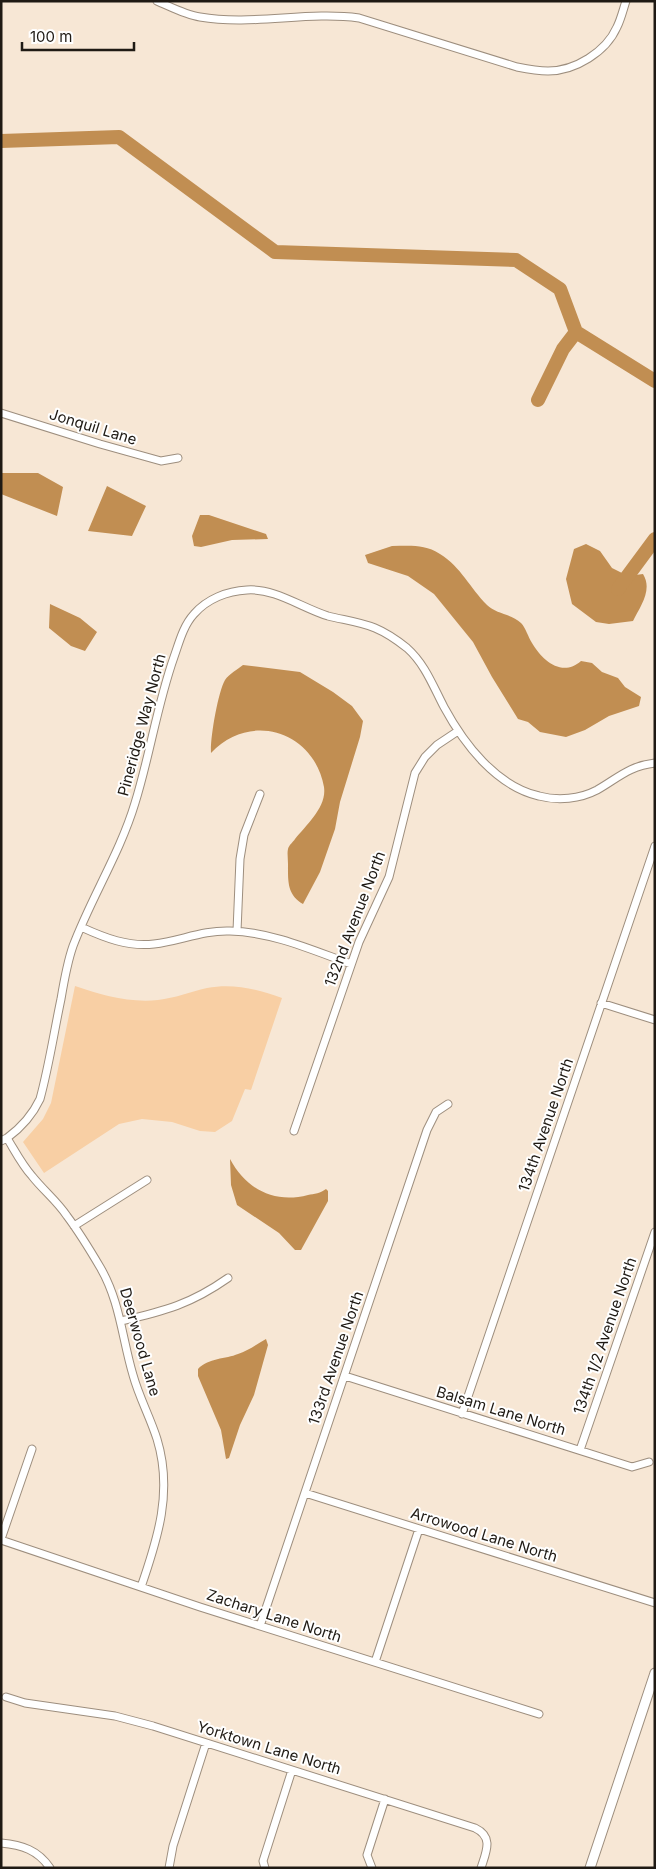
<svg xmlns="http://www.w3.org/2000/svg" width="656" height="1869" font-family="Inter,sans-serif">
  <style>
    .green { fill: #f8cfa4 }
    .water { fill: #c18e52 }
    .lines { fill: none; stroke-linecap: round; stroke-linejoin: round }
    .river { stroke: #c18e52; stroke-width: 14 }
    .minor-casing { stroke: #9d8e7e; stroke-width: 9 }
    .tertiary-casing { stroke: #9d8e7e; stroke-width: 11 }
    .minor { stroke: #fff; stroke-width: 7 }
    .tertiary { stroke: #fff; stroke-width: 9 }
    .labels { text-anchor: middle; stroke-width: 4; stroke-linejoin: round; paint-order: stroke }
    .street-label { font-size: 15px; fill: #1f1a14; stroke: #fff }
  </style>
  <rect width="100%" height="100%" fill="#f7e7d5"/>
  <path class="green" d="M75 986C101 995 129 1003 158 1000 175 998 190 992 207 988 233 983 257 989 282 998L251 1090 245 1089 232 1121 215 1132 200 1131 172 1122 142 1119 119 1124 44 1173 23 1142 43 1119 51 1103Z"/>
  <path class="water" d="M1 473H38L63 487 57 516 1 494Z
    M107 486 146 506 132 536 88 531Z
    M200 515H209L266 534 268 539 232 540 201 547 194 546 192 536Z
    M586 544 600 551 612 568 628 576 643 574C653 590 640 607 633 621L609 624 596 622 572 604 566 579 574 549Z
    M392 546C411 546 424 544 440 554 461 567 470 588 487 605 496 614 512 614 521 623 526 628 528 637 532 643 542 660 562 678 581 661L592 663 602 672 618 678 625 687 641 697 639 706 609 716 585 730 566 737 540 732 528 722 518 719 492 677 473 642 434 594 408 576 368 563 365 555Z
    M50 604 80 618 97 632 85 651 71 646 49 628Z
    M243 665 300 672 333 692 352 706 363 721 360 737 340 802 335 829 320 872 303 904C287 895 288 881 288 864 288 859 287 853 288 849 289 845 293 842 295 839 306 825 327 807 324 787 314 731 250 711 211 753 210 739 218 692 225 680 229 674 238 669 243 665Z
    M230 1159C246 1189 274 1204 308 1195 314 1194 321 1193 326 1189L328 1191V1201L301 1250H295L279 1233 237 1205 231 1185Z
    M266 1339 268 1345 254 1395 240 1425 229 1458 226 1459 221 1430 198 1376V1369C208 1358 226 1359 238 1354 248 1351 257 1344 266 1339Z"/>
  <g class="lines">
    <path class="river" d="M1 141 119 137 275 252 516 260 560 289 576 332 655 381
      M538 400 563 349 576 332
      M618 589 655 539"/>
    <defs>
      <path id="minor" d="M157 1C171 7 186 15 200 17 252 26 307 11 359 18L517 67C527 69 537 71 548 71 575 71 606 52 617 27 621 19 623 10 626 1
        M1 413 100 444 161 461 178 458
        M81 927C105 938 128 947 154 944 180 941 203 930 230 931 272 932 312 950 351 964
        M237 931 240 859 244 835 260 794
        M601 1003 655 1020
        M294 1131 359 942 389 877 415 773 425 757 437 745 458 731
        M7 1138C22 1127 32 1116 40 1099 49 1066 54 1032 61 999 64 981 67 963 73 946 91 898 120 853 135 803 150 755 157 705 174 657 179 643 183 626 194 614 207 599 227 591 247 590 275 588 302 608 328 616 344 620 360 622 375 628 387 633 397 640 407 648 425 664 433 686 444 707 464 744 496 786 539 796 558 801 580 799 597 790 618 778 629 766 655 763
        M1 1141 7 1138C15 1151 22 1165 32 1176 43 1190 57 1201 67 1216 79 1232 90 1250 100 1267 120 1301 122 1338 133 1375 139 1397 150 1417 157 1439 173 1491 158 1538 141 1587
        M74 1226 147 1180
        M121 1321C165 1311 191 1304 228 1278
        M345 1376 632 1467 649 1462
        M462 1414 655 846
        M580 1450 655 1232
        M305 1493 655 1603
        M1 1539 32 1449
        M1 1540 200 1607 539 1714
        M260 1626 427 1130 436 1112 448 1104
        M375 1662 419 1529
        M6 1697 25 1703 115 1716 153 1726 475 1828C494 1837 486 1852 481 1868
        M1 1843C22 1845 38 1850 50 1868
        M169 1868 173 1846 206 1743
        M265 1868 263 1861 292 1770
        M372 1868 367 1855 385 1799"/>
      <path id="tertiary" d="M590 1868 655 1673"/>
    </defs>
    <use href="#minor" class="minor-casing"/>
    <use href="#tertiary" class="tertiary-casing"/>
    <use href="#minor" class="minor"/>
    <use href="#tertiary" class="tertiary"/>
  </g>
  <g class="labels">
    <g class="street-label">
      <text transform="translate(93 427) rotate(17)" y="5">Jonquil Lane</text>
      <text transform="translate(142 725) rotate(-75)" y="5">Pineridge Way North</text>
      <text transform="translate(355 919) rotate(-69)" y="5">132nd Avenue North</text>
      <text transform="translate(546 1125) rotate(-71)" y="5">134th Avenue North</text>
      <text transform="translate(605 1336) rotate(-71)" y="5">134th 1/2 Avenue North</text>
      <text transform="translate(140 1342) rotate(74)" y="5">Deerwood Lane</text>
      <text transform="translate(336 1358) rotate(-71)" y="5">133rd Avenue North</text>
      <text transform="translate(501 1411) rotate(17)" y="5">Balsam Lane North</text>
      <text transform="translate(484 1535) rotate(17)" y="5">Arrowood Lane North</text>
      <text transform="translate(274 1616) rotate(18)" y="5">Zachary Lane North</text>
      <text transform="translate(269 1748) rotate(17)" y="5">Yorktown Lane North</text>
    </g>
  </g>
  <rect width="656" height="1869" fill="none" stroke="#1f1a14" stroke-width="5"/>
  <path d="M22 42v8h112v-8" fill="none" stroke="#1f1a14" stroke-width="2.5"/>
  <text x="30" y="42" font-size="15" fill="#1f1a14" stroke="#ffffff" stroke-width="4" paint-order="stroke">100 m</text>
</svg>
